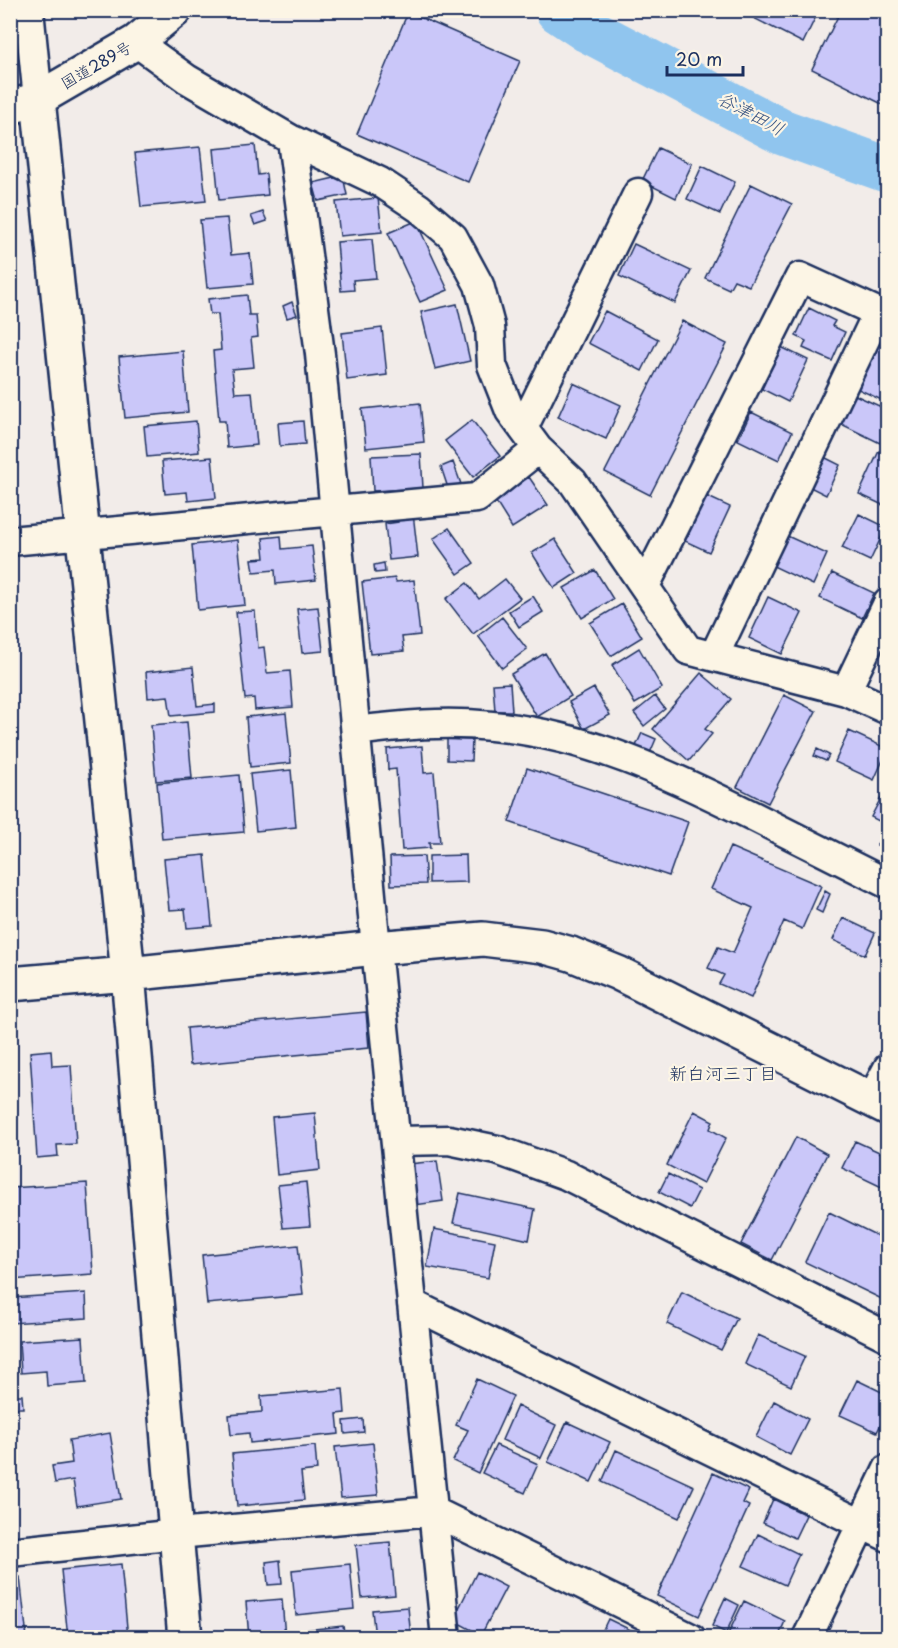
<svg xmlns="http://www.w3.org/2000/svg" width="898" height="1648" font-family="'Playpen Sans','Klee One',sans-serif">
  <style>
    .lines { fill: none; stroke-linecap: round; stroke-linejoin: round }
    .river { stroke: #90c5ee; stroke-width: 46 }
    .building { fill: #cac7f9; stroke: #1b2f5e; stroke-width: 1.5 }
    .street-casing { stroke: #1b2f5e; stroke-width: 33 }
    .secondary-casing { stroke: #1b2f5e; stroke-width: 38 }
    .highway-casing { stroke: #1b2f5e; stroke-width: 38 }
    .street { stroke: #fcf5e5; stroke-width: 28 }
    .secondary { stroke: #fcf5e5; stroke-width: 33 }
    .highway { stroke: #fcf5e5; stroke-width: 33 }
    .labels { text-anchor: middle; stroke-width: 4.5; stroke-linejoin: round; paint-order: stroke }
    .street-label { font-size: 16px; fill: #1b2f5e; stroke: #fcf5e5 }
    .water-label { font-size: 18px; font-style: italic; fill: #385482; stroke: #fcf5e5 }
    .neighbourhood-label { font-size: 18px; fill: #1b2f5e; stroke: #fcf5e5 }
  </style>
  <rect width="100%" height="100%" fill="#f2ece9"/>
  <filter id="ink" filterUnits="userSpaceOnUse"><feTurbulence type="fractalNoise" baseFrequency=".0167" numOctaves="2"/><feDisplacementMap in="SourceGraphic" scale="12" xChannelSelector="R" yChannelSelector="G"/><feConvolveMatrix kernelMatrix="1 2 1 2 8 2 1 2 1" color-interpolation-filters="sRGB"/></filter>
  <g filter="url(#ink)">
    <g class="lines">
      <path class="river" d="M558 10 588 30 782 132 888 170"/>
    </g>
    <path class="building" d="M738 10H819L803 43Z
      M841 10H888V107L812 69Z
      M408 12 520 61 468 182 357 134Z
      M255 145 258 175 266 174 268 195 219 200 214 149Z
      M200 147 206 201 141 207 135 153Z
      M658 148 692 164 676 198 642 181Z
      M702 166 735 182 720 214 687 199Z
      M343 176 347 195 318 201 313 183Z
      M751 184 792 204 749 286 734 280 729 289 705 278Z
      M378 198 382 232 340 236 336 202Z
      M263 212 267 221 255 225 251 216Z
      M227 218 231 255 250 253 253 284 207 288 200 220Z
      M416 221 448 290 420 302 388 233Z
      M372 239 376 278 353 280 354 290 341 291 337 242Z
      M634 244 691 271 675 303 619 276Z
      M247 295 249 315H256L258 337 251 338 254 367 232 369 235 393 252 392 257 445 227 448 225 421H219L213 351 221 350 218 314H210L208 299Z
      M292 302 297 315 287 318 283 306Z
      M457 304 470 361 435 369 421 312Z
      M809 308 835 321 832 326 845 332 832 361 803 348 806 341 796 336Z
      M605 311 658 339 642 371 588 343Z
      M682 321 727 344 650 495 605 472Z
      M382 328 387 375 347 380 342 333Z
      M878 342 888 346V403L856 388Z
      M781 347 808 360 788 402 762 389Z
      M183 351 188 412 125 418 119 357Z
      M573 383 621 405 606 439 558 417Z
      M853 394 888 410V426L880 443 839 423Z
      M420 403 424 442 366 448 362 409Z
      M751 412 792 432 779 460 738 440Z
      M472 420 500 456 473 477 445 441Z
      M196 421 199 452 147 457 144 426Z
      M303 421 305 444 280 446 278 423Z
      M879 451 888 455 887 507 859 494Z
      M421 454 423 488 373 491 371 456Z
      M822 456 840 465 826 495 808 486Z
      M212 457 216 498 188 501 187 492 165 494 162 461Z
      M453 462 461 484 448 488 441 467Z
      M529 477 548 505 512 528 494 499Z
      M706 496 730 507 709 552 685 541Z
      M413 513 418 557 389 560 385 524 398 522 397 515Z
      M859 514 886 527 870 561 842 548Z
      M449 528 474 563 458 574 433 539Z
      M785 535 827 554 813 585 771 565Z
      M281 536 282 549 312 546 316 580 276 584 275 570 254 572 252 559 265 558 263 538Z
      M555 539 577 573 554 588 532 553Z
      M238 540 245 605 198 610 192 545Z
      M384 563 385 572 375 573 374 565Z
      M595 570 613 599 582 618 564 588Z
      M832 573 874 593 862 618 820 598Z
      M395 578 396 582 414 580 420 635 402 637 404 651 370 654 362 582Z
      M505 579 520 598 473 634 446 599 467 583 479 599Z
      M533 596 543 612 519 627 509 611Z
      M768 597 802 613 782 654 749 638Z
      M622 604 642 637 611 656 590 623Z
      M318 607 323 651 302 653 297 609Z
      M255 611 258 648 264 647 267 673 290 671 293 707 255 710 254 698 245 699 236 612Z
      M502 617 527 649 502 668 478 636Z
      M639 648 662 688 635 704 612 665Z
      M545 653 571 696 537 717 511 674Z
      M193 667 197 706 215 704V712L171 716 168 696 148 698 146 672Z
      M701 673 731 699 705 729 712 734 689 761 653 729Z
      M510 683 512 711H495L493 684Z
      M594 688 610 715 584 729 569 702Z
      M784 695 816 711 768 803 737 787Z
      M655 696 665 709 644 726 634 713Z
      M286 713 291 763 250 767 246 717Z
      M187 722 192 778 156 781 151 725Z
      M849 731 888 749 874 780 835 762Z
      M642 733 656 739 650 753 636 746Z
      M447 739 472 740 471 761 447 760Z
      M422 746 424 773 434 772 440 843H429L430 848 402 850 396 769 388 770 387 749Z
      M817 749 829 755 826 761 814 756Z
      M527 768 688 822 669 876 509 822Z
      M291 770 296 827 256 831 250 774Z
      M239 775 244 832 162 839 157 783Z
      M883 794 888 797V851L877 845 887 825 871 817Z
      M730 847 821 886 802 929 784 921 751 998 719 984 724 975 708 968 718 947 733 953 753 908 711 889Z
      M205 855 212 926 187 928 185 909 169 910 164 859Z
      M466 855 467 882 429 883V856Z
      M424 856 426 884 391 885 390 857Z
      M825 891 830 894 822 913 816 910Z
      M843 918 875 933 865 955 833 940Z
      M366 1012 369 1048 190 1065 187 1028Z
      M51 1050 52 1066 71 1065 76 1144 57 1145 58 1156 37 1158 30 1052Z
      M694 1111 713 1121 710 1129 726 1138 703 1184 667 1165Z
      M315 1113 320 1170 277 1175 272 1117Z
      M796 1137 827 1154 772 1260 741 1244Z
      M855 1141 888 1156V1190L842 1168Z
      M437 1161 443 1201 415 1205 409 1164Z
      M668 1174 699 1190 690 1208 659 1192Z
      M306 1182 310 1226 283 1228 278 1185Z
      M87 1183 93 1274 10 1280V1188Z
      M460 1193 535 1209 529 1240 453 1223Z
      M829 1212 888 1241V1302L805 1262Z
      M434 1229 495 1241 488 1278 427 1267Z
      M298 1245 303 1295 207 1304 202 1255Z
      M682 1292 737 1318 721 1350 667 1324Z
      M86 1293 87 1318 10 1323V1298Z
      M758 1335 805 1356 791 1386 745 1364Z
      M83 1337 86 1383 47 1386 46 1371 21 1373 19 1341Z
      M477 1379 513 1396 478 1473 453 1461 468 1430 456 1425Z
      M857 1380 888 1395V1411L877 1432 840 1415Z
      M343 1389 345 1413 337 1414 339 1434 250 1443 249 1433 231 1435 229 1415 262 1412 261 1396Z
      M13 1395H22L23 1408H13Z
      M774 1401 808 1419 790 1455 756 1437Z
      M517 1406 556 1425 541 1458 502 1440Z
      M363 1419 364 1432 345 1434 344 1421Z
      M567 1422 610 1442 591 1482 548 1462Z
      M110 1433 121 1499 77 1506 73 1480 55 1483 52 1466 72 1463 69 1440Z
      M10 1435H15L16 1455 10 1456Z
      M373 1443 378 1495 341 1498 335 1447Z
      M496 1445 538 1464 525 1493 482 1473Z
      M315 1446 317 1470 301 1472 304 1500 237 1506 232 1454Z
      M616 1450 694 1486 679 1518 602 1482Z
      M713 1473 749 1490 743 1503 749 1506 699 1616 657 1596Z
      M773 1499 806 1515 795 1538 763 1523Z
      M758 1534 799 1554 785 1585 743 1566Z
      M390 1542 395 1595 362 1598 356 1545Z
      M280 1560 282 1584 268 1585 266 1562Z
      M121 1564 128 1638H68L61 1570Z
      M350 1564 354 1609 296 1615 292 1570Z
      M477 1572 506 1587 481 1635 453 1620Z
      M20 1577 27 1638H10V1578Z
      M725 1598 739 1605 726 1633 712 1626Z
      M282 1599 285 1638H249L246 1602Z
      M744 1601 785 1621 778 1638H735L728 1634Z
      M408 1607 411 1638H375L372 1610Z
      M608 1619 639 1634 637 1638H599Z
      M343 1626 345 1638H306L305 1630Z"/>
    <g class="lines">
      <defs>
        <path id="street" d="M29 10 38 99
          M136 42 187 79 292 140 380 182 419 208 453 237 479 285 490 326 492 365 510 411 538 449 573 482 688 650 846 691 888 710
          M292 140 320 354 376 948 446 1638
          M523 428 638 193
          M10 541 477 498 538 449
          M645 586 800 277 888 317
          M714 656 878 312
          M846 691 888 603
          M356 731C402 725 446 721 492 726 587 735 669 774 753 816 798 839 843 861 888 884
          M871 1100 888 1068
          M397 1141 449 1140 497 1150 566 1175 888 1337
          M412 1304 888 1537
          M10 1552 177 1534 433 1511 691 1638
          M807 1638 888 1469"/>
        <path id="secondary" d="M38 99 128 974 185 1638
          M10 984 128 974 376 948 483 939 542 946 571 954 618 973 888 1108"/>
        <path id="highway" d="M10 107 38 99 136 42 175 10"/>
      </defs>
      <use href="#street" class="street-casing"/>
      <use href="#secondary" class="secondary-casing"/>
      <use href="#highway" class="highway-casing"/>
      <use href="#street" class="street"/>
      <use href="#secondary" class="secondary"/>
      <use href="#highway" class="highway"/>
    </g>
  </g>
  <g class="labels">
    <g class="street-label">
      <text transform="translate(96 65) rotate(-30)" y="6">国道289号</text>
    </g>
    <g class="water-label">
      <text transform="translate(751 114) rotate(28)" y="6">谷津田川</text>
    </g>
    <g class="neighbourhood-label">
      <text x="723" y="1080">新白河三丁目</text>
    </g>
  </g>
  <rect width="898" height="1648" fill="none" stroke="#fcf5e5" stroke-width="36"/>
  <rect x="18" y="18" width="862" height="1612" fill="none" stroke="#1b2f5e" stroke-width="2" filter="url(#ink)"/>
  <path d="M667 66v9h76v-9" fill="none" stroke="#1b2f5e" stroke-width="3"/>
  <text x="676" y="66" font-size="18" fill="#1b2f5e" stroke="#fcf5e5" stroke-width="4.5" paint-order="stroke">20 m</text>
</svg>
